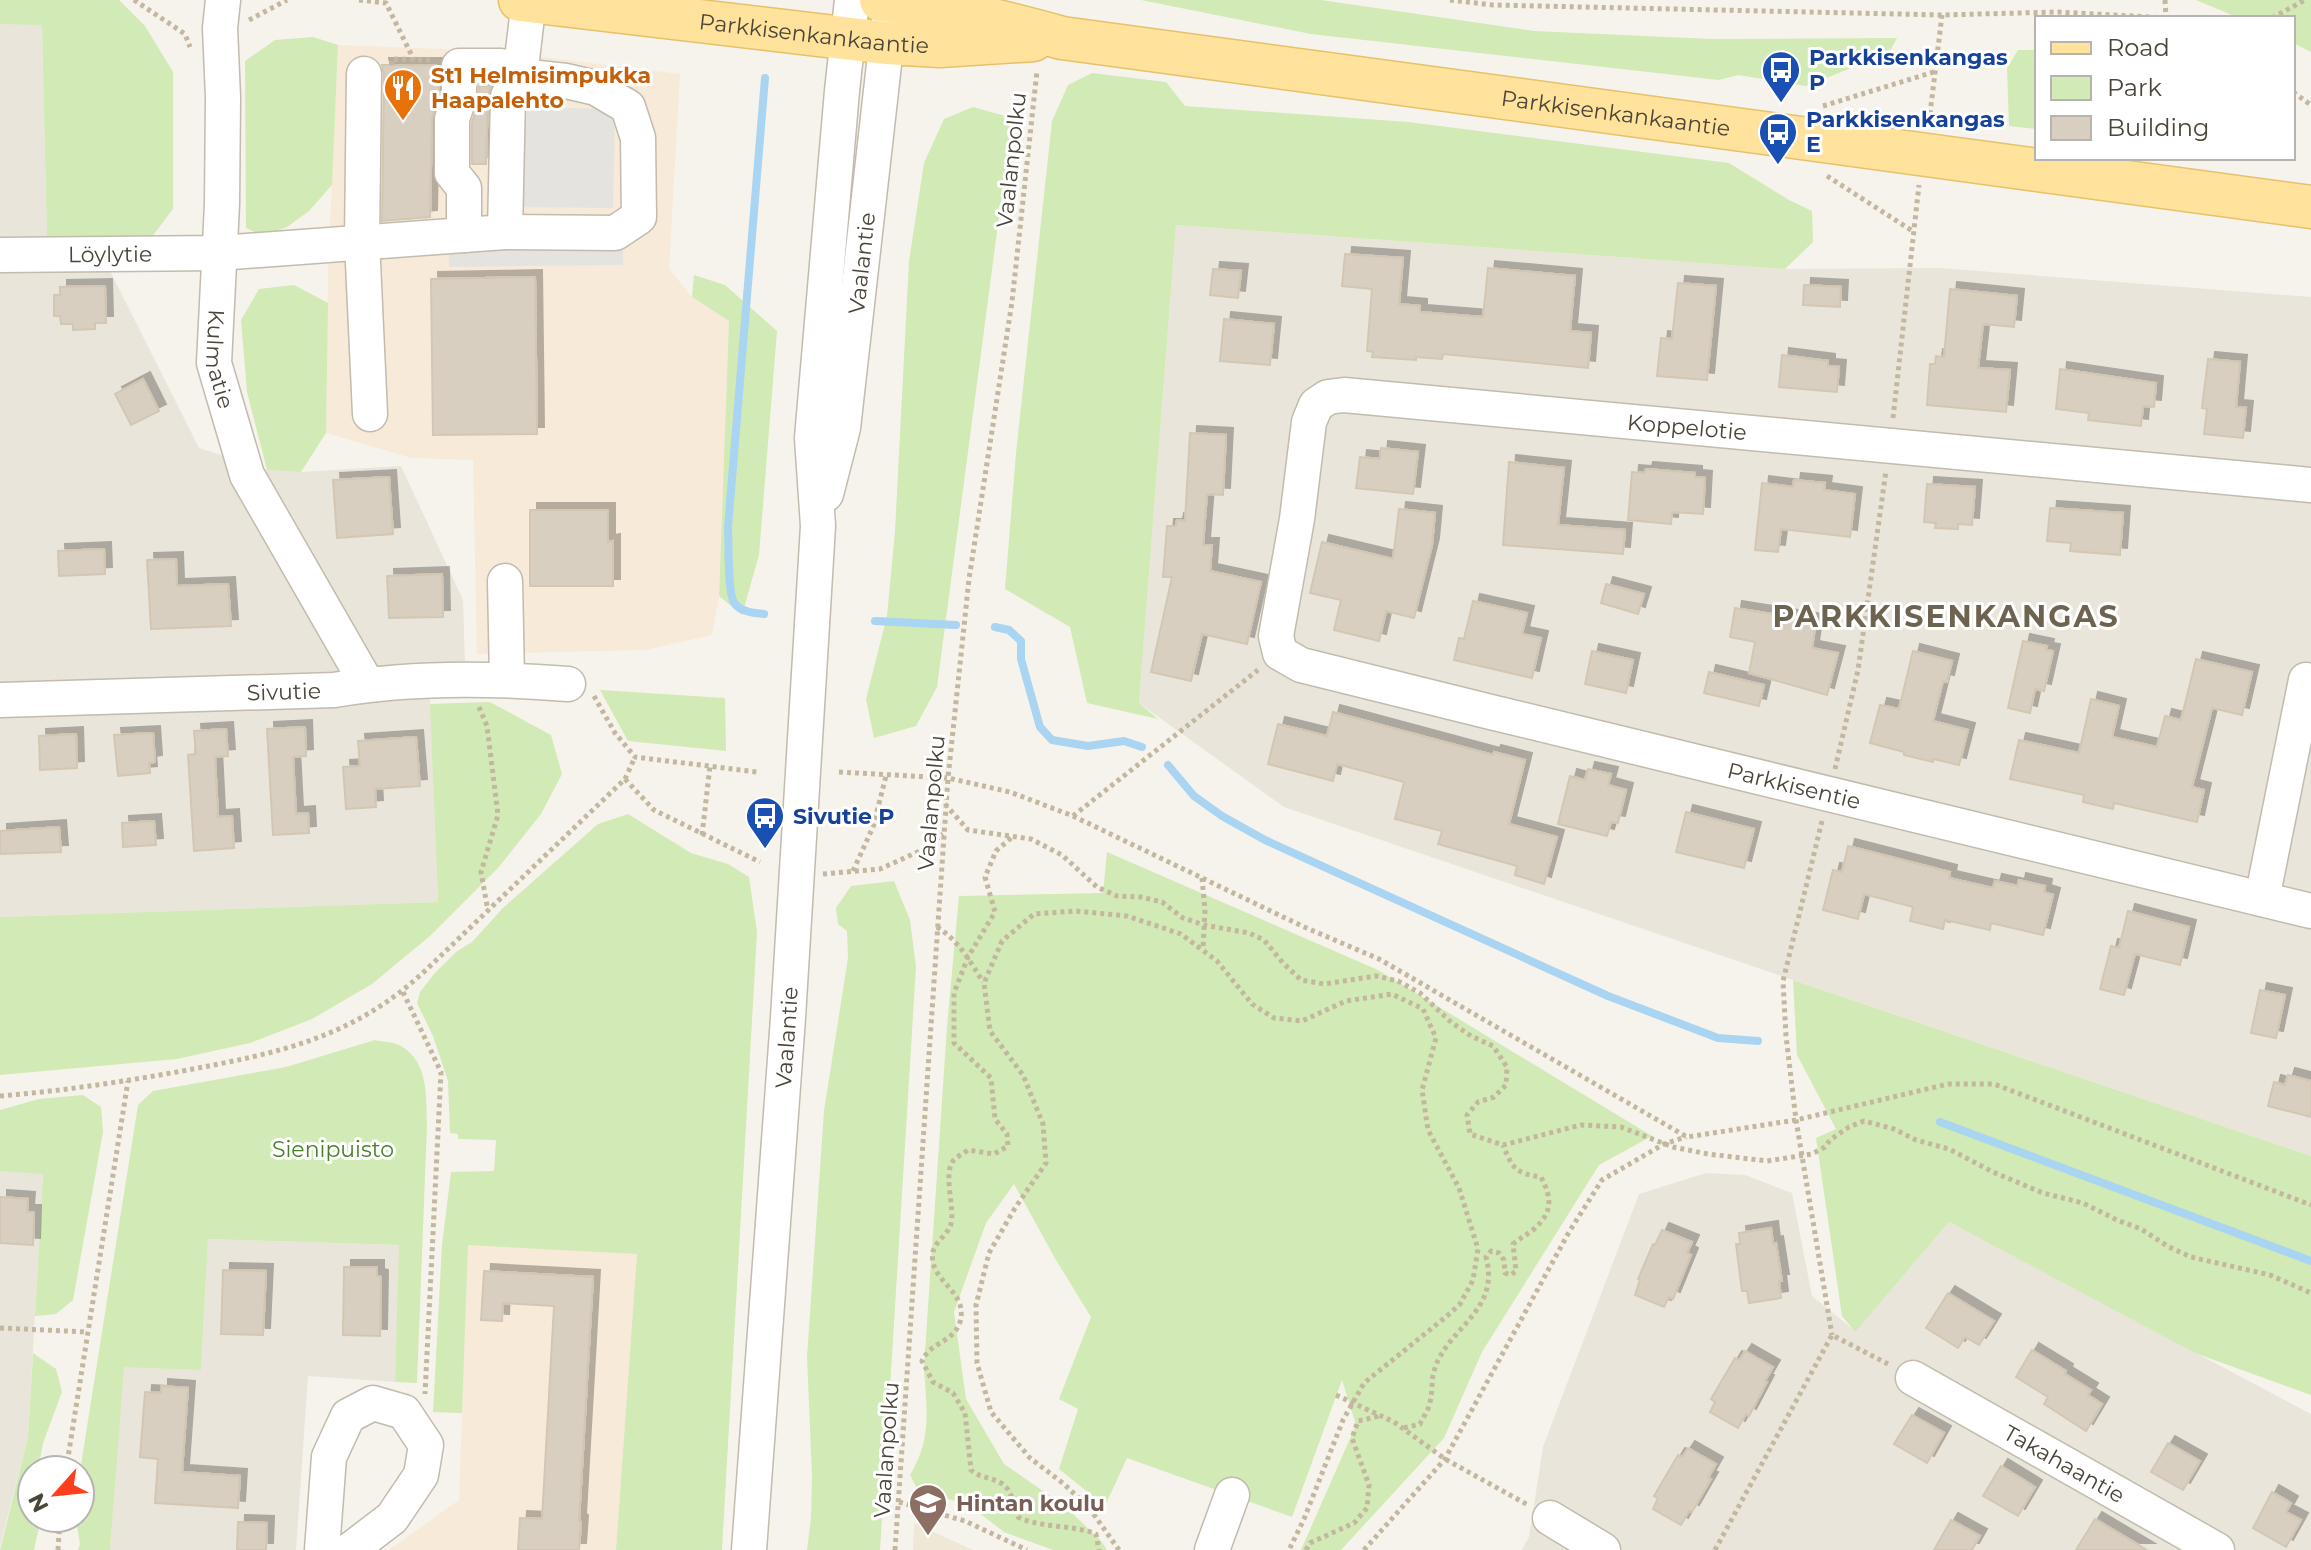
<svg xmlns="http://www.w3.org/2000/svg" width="2311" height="1550" font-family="Montserrat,sans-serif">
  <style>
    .residential { fill: #eae5da }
    .commercial { fill: #f7ead8 }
    .education { fill: #efe8d6 }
    .green { fill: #d2eab5 }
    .parking { fill: #e5e3e0 }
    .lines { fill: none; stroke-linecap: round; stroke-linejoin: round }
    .stream { stroke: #a9d4f2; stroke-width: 8 }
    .building { fill: #d8cfc1; stroke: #d3c7b4; stroke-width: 2; filter: url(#shadow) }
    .minor-casing { stroke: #c2bbae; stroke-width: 37 }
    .major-casing { stroke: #e6c16a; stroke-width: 45 }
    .path { stroke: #c4b79f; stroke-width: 5; stroke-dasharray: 4 4; stroke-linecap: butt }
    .minor { stroke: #fff; stroke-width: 34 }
    .major { stroke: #ffe39c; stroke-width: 42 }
    .labels { text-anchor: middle; stroke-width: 6; stroke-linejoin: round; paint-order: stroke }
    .street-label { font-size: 22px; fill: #4b4439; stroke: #fff }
    .transit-label { font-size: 22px; font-weight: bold; fill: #164399; stroke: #fff; text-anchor: start }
    .food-label { font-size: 22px; font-weight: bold; fill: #c56008; stroke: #fff; text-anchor: start }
    .park-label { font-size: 22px; fill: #4a7f2a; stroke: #fff }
    .education-label { font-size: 22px; font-weight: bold; fill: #785e54; stroke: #fff; text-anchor: start }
    .district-label { font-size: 30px; font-weight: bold; letter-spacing: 2px; fill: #6e6250; stroke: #fff }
  </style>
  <defs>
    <filter id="shadow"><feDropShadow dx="7" dy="-7" stdDeviation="0" flood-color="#0004"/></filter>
  </defs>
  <rect width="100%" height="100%" fill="#f6f3ec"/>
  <path class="residential" d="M0 24H42L47 240 95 241 199 448 267 470 301 472 401 466 463 600 465 664 429 668 438 902 0 917Z
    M1176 225 1785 269 1940 268 2311 297V1156L1284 807 1139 703Z
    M0 1171 43 1173 28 1437 0 1546Z
    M1706 1173 1745 1175 1792 1193 1812 1296 1855 1331 1949 1222 2311 1414V1550H1522L1529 1537 1543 1447 1639 1194Z
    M208 1239 400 1245 395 1382 308 1376 296 1550H110L123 1366 201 1370Z"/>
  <path class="commercial" d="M338 45 494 51 680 74 669 269 692 297 729 321 719 596 712 635 645 650 477 654 473 460 412 458 326 433 328 270Z
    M468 1244 637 1254 616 1550H389L459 1500Z"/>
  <path class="education" d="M914 1523 973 1550H913Z"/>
  <path class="green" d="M0 0H119L145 26 173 72V209L151 238 47 241 42 25 0 24Z
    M1141 0H1321L1534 31 1713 39 1897 38 1889 53 1806 86 1738 75 1719 80 1311 34Z
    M2196 0H2311V52L2293 43V18H2239Z
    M313 37 338 45 332 185 309 211 287 227 263 236 246 228 245 61 275 40Z
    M2018 50H2037V129L2009 126 2007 68Z
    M1092 73 1166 82 1185 106 1408 122 1729 163 1789 200 1812 211 1813 242 1785 269 1176 225 1139 703 1158 719 1087 703 1070 627 1005 589 1016 453 1052 121 1068 85Z
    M973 107 1012 118 937 687 916 726 874 738 866 699 887 616 895 531 909 261 924 163 944 119Z
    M694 275 725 285 777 331 759 555 742 615 719 596 729 321 692 297Z
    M294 285 328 303 326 433 301 472 267 470 247 392 241 320 259 289Z
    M600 690 725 698 726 751 628 741Z
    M490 702 551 735 562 774 541 814 498 868 430 936 372 984 312 1019 250 1043 177 1059 0 1075V917L438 902 430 704Z
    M628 814 691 853 728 864 749 877 757 932 722 1550H616L637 1254 468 1245 462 1413 433 1412 442 1245 451 1172 494 1171 496 1140 458 1139V1134L450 1133 448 1081 433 1036 417 1003 420 992 434 974 456 952 472 942 503 908 598 824Z
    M1107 852 1378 970 1652 1136 1599 1165 1482 1352 1444 1438 1341 1550H1301L1356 1425 1342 1380 1292 1517 1127 1458 1105 1506 1059 1469 1078 1409 1059 1399 1091 1317 1056 1260 1014 1184 986 1223 954 1312 966 1399 1004 1464 1066 1507 1102 1542 1107 1550H1053L1004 1532 969 1505 918 1490 910 1475C933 1437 926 1408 924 1366L947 1027 959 896 1103 893Z
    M894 881 910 920 916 967 880 1550H807L811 1518 812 1476 807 1357 824 1111 848 958 847 931 838 924 836 908 851 886Z
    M1793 980 2311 1156V1395L2195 1353 1949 1222 1855 1332 1842 1316 1816 1138 1836 1129 1797 1055Z
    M375 1040C383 1042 394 1042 401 1046 429 1062 426 1098 427 1125L417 1383 395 1382 399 1245 208 1239 201 1370 124 1367 110 1550H78L80 1544 76 1518H80V1471L138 1105 153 1091 286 1067Z
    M83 1095 101 1107 103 1132 73 1300 56 1314 35 1316 43 1174 0 1171V1110L39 1099Z
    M33 1353 56 1369 62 1392 43 1443 38 1470H32V1518H41L34 1550H0L28 1437Z"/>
  <path class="parking" d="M518 107 615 109 613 208 517 207Z
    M623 248V265L449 267V250Z"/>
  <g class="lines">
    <path class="stream" d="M764 614C755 613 741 612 735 604 727 595 729 542 728 527L765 78
      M875 621 956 625
      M995 627 1009 630 1021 641V659L1040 727 1052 740 1088 746 1124 741 1142 747
      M1168 765 1194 796 1222 816 1265 840 1608 996 1718 1038 1758 1041
      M1940 1122 2311 1261"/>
  </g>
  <path class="building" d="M382 65H436V73H439V96L432 119 430 217 382 221 384 74Z
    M479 86H491L488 96 486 164H472V122L478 105Z
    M1345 254 1403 258 1399 304 1420 306V312L1483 317 1488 268 1575 276 1570 331 1591 333 1588 368 1443 354 1442 359 1416 357V360L1372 357 1373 352 1367 351 1372 289 1342 286Z
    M1213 269 1241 271 1238 298 1210 295Z
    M535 277 537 434 433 435 431 279Z
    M1678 283 1716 286 1707 380 1657 376 1661 338 1672 339Z
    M1804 285 1841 287 1840 307 1803 305Z
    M105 286 106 323H95V329L73 330V324H61L60 316H54V295H60V287Z
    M1950 289 2017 296 2014 327 1983 324 1978 368 2010 370 2006 412 1927 405 1930 364H1935L1936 356 1944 357Z
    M1224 319 1274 324 1270 365 1220 361Z
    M1782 355 1828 361V366L1839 367 1837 392 1779 387Z
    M2208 359 2240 362 2236 407 2246 408 2243 438 2204 434 2207 409 2202 408Z
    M2060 369 2156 383 2154 407 2143 406 2141 426 2088 420 2089 413 2056 409Z
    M143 379 159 411 131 425 115 394Z
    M1190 433 1226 435 1223 495 1207 494 1203 545H1212L1210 571 1261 582 1247 644 1202 634 1191 681 1151 672 1172 577H1163L1167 526H1176L1177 520 1185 521Z
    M1381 448 1418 452 1413 494 1356 488 1360 457 1380 459Z
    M1509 462 1564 468 1558 525 1625 530 1623 554 1503 545Z
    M1646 469 1695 473V477L1705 478 1703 514 1672 512 1671 524 1628 520 1632 472 1645 473Z
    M389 477 393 534 337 538 333 480Z
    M1794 480 1825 483 1824 490 1855 494 1850 537 1781 529 1778 552 1755 550 1762 483 1793 487Z
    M1927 484 1975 487 1972 525 1958 524V529L1935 528 1936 523 1924 522Z
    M2050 508 2123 513 2120 555 2070 551 2071 543 2047 541Z
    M1399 509 1435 513 1432 545 1414 618 1386 611 1379 641 1334 630 1341 600 1310 593 1322 542 1393 559Z
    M530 510H608V542L613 541V586H530Z
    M104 549 105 574 59 576 58 551Z
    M176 559 177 586 228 584 231 626 151 629 147 560Z
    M442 574 443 617 389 618 387 576Z
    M1606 584 1644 594 1638 614 1601 603Z
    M1473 601 1527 613 1522 634 1541 638 1532 678 1454 660 1459 638 1464 639Z
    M1735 608 1816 621 1812 648 1838 653 1827 695 1749 673 1755 642 1730 637Z
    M2023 641 2047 646 2046 650 2053 651 2044 691 2035 689 2030 713 2008 708Z
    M1592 651 1633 660 1626 693 1585 684Z
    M1913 651 1952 661 1947 682 1943 681 1933 721 1968 730 1959 765 1933 759V762L1904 755V752L1870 743 1880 705 1899 709Z
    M2196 659 2252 672 2242 715 2212 708 2192 787 2204 790 2197 822 2114 803 2113 809 2083 802 2084 795 2010 779 2019 740 2079 753 2091 699 2119 706 2112 737 2157 747 2165 716 2181 720Z
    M1709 672 1764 685 1759 706 1704 693Z
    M1333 712 1493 755 1494 752 1525 760 1509 824 1557 837 1544 884 1515 875 1517 866 1438 844 1442 831 1395 819 1404 782 1337 764 1333 781 1268 764 1278 724 1327 736Z
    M305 727 306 756 293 757 296 814 308 813 309 833 273 835 267 729Z
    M226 729 228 756 215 757 218 817 232 816 234 848 194 851 188 755 196 754 194 731Z
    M153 733 155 762 149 763 150 773 118 776 114 735Z
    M76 734 77 768 40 770 39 736Z
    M416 737 420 786 375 789 376 807 346 809 343 767 360 766 358 741Z
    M1588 769 1611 774 1608 785 1626 790 1618 823 1611 822 1607 836 1558 824 1570 776 1585 780Z
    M1686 812 1754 829 1744 868 1676 852Z
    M154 821 156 845 123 847 122 823Z
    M59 827 61 852 0 854V831Z
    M1848 846 1950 872 1949 878 1993 888 1995 881 2018 886 2019 880 2045 886 2044 892 2053 895 2043 935 1991 923 1990 930 1945 920 1943 929 1910 921 1913 907 1864 894 1858 919 1823 910 1833 870 1842 872Z
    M2128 911 2189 927 2180 965 2135 954 2124 995 2100 989 2111 946 2119 948Z
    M2260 990 2285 995 2276 1038 2251 1033Z
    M2288 1075 2311 1081V1117L2268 1106 2274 1082 2285 1085Z
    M0 1197 28 1199 27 1212H34L33 1245 0 1243Z
    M1771 1228 1773 1244 1776 1243 1782 1281H1779L1781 1298 1749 1303 1747 1291H1742L1736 1244H1740L1739 1233Z
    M1662 1230 1692 1242 1687 1253 1691 1255 1673 1299 1669 1297 1664 1307 1635 1295 1640 1280 1638 1279 1653 1244 1655 1245Z
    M344 1267H377V1276L381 1277 380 1336 343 1335Z
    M223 1270 266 1271 263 1335 221 1334Z
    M484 1271 593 1277 579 1521 581 1522 579 1550H518L520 1518 542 1519 554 1306 503 1303 502 1321 481 1320Z
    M1948 1293 1994 1321 1979 1345 1965 1337 1958 1348 1926 1328Z
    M2032 1350 2066 1371 2065 1374 2091 1390 2088 1395 2102 1404 2086 1431 2044 1404 2048 1397 2016 1377Z
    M1745 1351 1773 1367 1765 1381 1767 1382 1749 1416 1746 1414 1738 1428 1710 1412 1715 1402 1711 1399 1735 1358 1739 1360Z
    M161 1386 188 1388 182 1472 240 1476 238 1508 155 1503 158 1459 140 1457 145 1392 161 1393Z
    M1912 1415 1944 1433 1927 1463 1894 1444Z
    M2168 1443 2200 1461 2183 1490 2151 1472Z
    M1688 1448 1716 1464 1708 1478 1711 1479 1692 1512 1689 1511 1681 1525 1653 1509 1658 1498 1654 1496 1678 1455 1682 1457Z
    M2001 1466 2035 1487 2018 1516 1983 1496Z
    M2272 1492 2291 1503 2286 1512 2301 1520 2286 1547 2253 1528Z
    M2095 1519 2147 1550H2076Z
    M1951 1520 1980 1536 1972 1550H1934Z
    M238 1522 267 1523 266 1550H237Z"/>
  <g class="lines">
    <defs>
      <g id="minor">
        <path id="s1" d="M223 0 220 28 223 97 222 204 214 363 247 475 367 684"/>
        <path d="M364 74 362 241 370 414"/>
        <path d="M464 235V188L452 173V119L459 99V66H501L520 76 566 81 596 88 628 107 638 138 639 217 615 233 505 232"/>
        <path id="s2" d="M0 255 219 253 505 232 508 96 520 76 529 0"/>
        <path id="s3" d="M2311 485 1344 395 1328 397 1316 405 1309 422 1297 519 1276 636 1280 653 1301 665C1637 749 1974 828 2311 911"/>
        <path id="s4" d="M826 494 843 428 889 20"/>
        <path d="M505 581 507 679"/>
        <path id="s5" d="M0 700 334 690C408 677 493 678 568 684"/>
        <path d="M2262 899 2306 680"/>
        <path id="s6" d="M1913 1378 2217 1550"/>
        <path d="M1550 1518 1603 1550"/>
        <path d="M322 1550 329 1457 348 1416 373 1403 404 1412 426 1445 421 1475 392 1518 350 1550"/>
        <path id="s7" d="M749 1550 788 1018 818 526 812 438 842 91 852 0"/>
        <path d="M1212 1550 1232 1495"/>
      </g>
      <g id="major">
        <path id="s8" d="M520 0 886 43 940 46 1033 40"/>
        <path id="s9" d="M881 0C943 7 1002 21 1062 38L2311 207"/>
      </g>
    </defs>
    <use href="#minor" class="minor-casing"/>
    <use href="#major" class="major-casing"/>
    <path class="path" d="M134 0 185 34 190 47
      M359 0 386 3 414 60
      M1450 0 1493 5 1942 15 2058 12 2169 18
      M2165 0 2166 17
      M2272 18 2305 0
      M249 20 287 0
      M392 65V59L432 60
      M2293 92 2311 105
      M1823 106 1937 71
      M1929 122 1942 15
      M1827 176 1914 232
      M1893 418 1919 185
      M594 696 615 733 635 757 757 772
      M479 707 487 726 498 815 481 872 488 911
      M1835 769 1858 670 1886 471
      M839 772 948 778 1010 792 1073 816 1302 926 1379 959 1687 1137 1796 1120 1948 1084H1994L2311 1205
      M625 779 654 810 760 862
      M945 804 968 830 1031 839 1062 855 1097 887 1117 896 1141 897 1162 902 1183 918 1204 925 1249 933 1264 940 1283 963 1301 980 1324 984 1376 976 1398 981 1420 993 1452 1023 1471 1036 1493 1046 1507 1067 1506 1085 1494 1097 1478 1102 1467 1115 1470 1134 1503 1145 1581 1125 1621 1127 1673 1147 1708 1154 1767 1161 1812 1154 1825 1147 1830 1140 1849 1127 1864 1121 1894 1129 1916 1140 1949 1149 1993 1172 2043 1193 2083 1203 2117 1220 2141 1229 2169 1247 2191 1257 2270 1275 2311 1293
      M1073 816 1258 670
      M1822 821 1783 981 1786 1036 1796 1120 1832 1335
      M702 835 710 766
      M1011 838 996 851 985 877 995 912 968 957 954 993V1043L991 1078 995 1119 1007 1134 1008 1146 994 1154 968 1150C964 1153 956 1157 953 1161 943 1175 955 1208 951 1224 946 1239 929 1243 933 1262 937 1284 968 1294 960 1322 953 1343 930 1342 922 1361L933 1382 953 1393 965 1413 971 1470C980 1478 990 1477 1001 1483 1012 1489 1014 1506 1018 1517 1043 1529 1071 1524 1096 1534L1099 1550
      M853 871 873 827 886 776
      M823 874 880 869 922 850 943 834
      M1202 878 1205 910 1203 949
      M937 927C958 940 970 961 983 982
      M403 992 441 1072 425 1394
      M0 1096C61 1091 122 1082 182 1071 278 1053 353 1039 427 969L625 779 635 757
      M0 1328 88 1332
      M1336 1395 1394 1422 1445 1459 1528 1505
      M1404 1428 1420 1424C1423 1417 1429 1410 1430 1402 1433 1392 1431 1381 1434 1371 1446 1328 1501 1312 1486 1257L1491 1251 1499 1253 1504 1260 1505 1273 1511 1275 1516 1271 1513 1244C1520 1238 1527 1235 1534 1229 1553 1212 1552 1198 1541 1177 1515 1173 1513 1169 1503 1145
      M66 1470 128 1081
      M899 1502 965 1521 1027 1550
      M58 1550 60 1518
      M895 1550 948 778 969 579 1012 302 1037 71
      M1119 1550 1090 1509 1064 1484 1030 1458 991 1412 977 1363 976 1305 989 1253 1015 1208 1046 1163 1043 1124 1023 1075 990 1031 984 983 1002 941 1034 914 1076 911 1127 916 1181 934 1217 961 1252 1004 1274 1018 1302 1021 1346 1001 1392 994 1423 1009 1436 1038 1422 1090 1428 1130 1459 1188 1478 1249 1473 1280 1460 1304 1447 1316 1364 1383 1343 1420 1304 1519 1289 1550
      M1306 1550 1310 1543 1354 1523 1367 1508 1369 1485 1352 1438 1358 1421 1380 1416
      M1364 1550 1445 1459 1569 1232 1602 1180 1664 1144 1686 1137
      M1715 1550 1832 1335 1888 1364"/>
    <use href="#minor" class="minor"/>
    <use href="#major" class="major"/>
  </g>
  <defs>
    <symbol id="bus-pin" viewBox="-11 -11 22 30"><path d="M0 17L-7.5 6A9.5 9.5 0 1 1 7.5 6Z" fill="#1a4fb4" stroke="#fff"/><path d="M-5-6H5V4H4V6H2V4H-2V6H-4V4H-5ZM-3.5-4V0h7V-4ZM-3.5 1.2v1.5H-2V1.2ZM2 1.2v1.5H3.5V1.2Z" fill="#fff"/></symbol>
    <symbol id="restaurant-pin" viewBox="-11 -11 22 30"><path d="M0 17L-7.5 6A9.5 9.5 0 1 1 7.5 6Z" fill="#e8710a" stroke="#fff"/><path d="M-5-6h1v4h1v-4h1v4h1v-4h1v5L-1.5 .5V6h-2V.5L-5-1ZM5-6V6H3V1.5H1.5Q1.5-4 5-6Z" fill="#fff"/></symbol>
    <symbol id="school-pin" viewBox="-11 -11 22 30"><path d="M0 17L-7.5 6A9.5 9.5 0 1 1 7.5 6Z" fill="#8d6e63" stroke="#fff"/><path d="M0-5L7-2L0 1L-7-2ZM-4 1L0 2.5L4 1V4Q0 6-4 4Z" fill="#fff"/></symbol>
  </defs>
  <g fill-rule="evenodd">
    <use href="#bus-pin" x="1759" y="48" width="44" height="60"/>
    <use href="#restaurant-pin" x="381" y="66" width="44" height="60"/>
    <use href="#bus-pin" x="1756" y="110" width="44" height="60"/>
    <use href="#bus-pin" x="743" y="794" width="44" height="60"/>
    <use href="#school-pin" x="906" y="1481" width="44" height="60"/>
  </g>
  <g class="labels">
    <g class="street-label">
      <text dy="8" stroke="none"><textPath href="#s8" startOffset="296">Parkkisenkankaantie</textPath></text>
      <text dy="8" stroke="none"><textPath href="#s9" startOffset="744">Parkkisenkankaantie</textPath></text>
      <text transform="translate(1011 160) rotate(-84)" y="8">Vaalanpolku</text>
      <text dy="8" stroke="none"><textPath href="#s2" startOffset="110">Löylytie</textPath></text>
      <text dy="8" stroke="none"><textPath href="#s4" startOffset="234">Vaalantie</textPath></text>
      <text dy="8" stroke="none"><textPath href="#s1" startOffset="360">Kulmatie</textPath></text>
      <text transform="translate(1687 427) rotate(5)" y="8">Koppelotie</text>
      <text dy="8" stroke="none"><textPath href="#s5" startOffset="284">Sivutie</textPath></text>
      <text dy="8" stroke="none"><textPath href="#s3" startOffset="1786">Parkkisentie</textPath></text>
      <text transform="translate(931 803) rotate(-85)" y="8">Vaalanpolku</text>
      <text dy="8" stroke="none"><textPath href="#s7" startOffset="514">Vaalantie</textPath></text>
      <text transform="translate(886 1450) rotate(-86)" y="8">Vaalanpolku</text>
      <text dy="8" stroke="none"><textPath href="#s6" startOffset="174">Takahaantie</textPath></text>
    </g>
    <g class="transit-label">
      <text x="1809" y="65">Parkkisenkangas<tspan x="1809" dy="25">P</tspan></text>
      <text x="1806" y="127">Parkkisenkangas<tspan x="1806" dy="25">E</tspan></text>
      <text x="793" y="824">Sivutie P</text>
    </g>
    <g class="food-label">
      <text x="431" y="83">St1 Helmisimpukka<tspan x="431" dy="25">Haapalehto</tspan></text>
    </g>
    <g class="park-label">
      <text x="333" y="1157">Sienipuisto</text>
    </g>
    <g class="education-label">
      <text x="956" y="1511">Hintan koulu</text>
    </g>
    <g class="district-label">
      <text x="1946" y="627">PARKKISENKANGAS</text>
    </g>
  </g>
  <rect x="2035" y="16" width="260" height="144" fill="#ffffff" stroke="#b7b4b0" stroke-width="2"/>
  <rect x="2051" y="42" width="40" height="12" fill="#ffe39c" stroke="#b7b4b0" stroke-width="2"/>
  <text x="2107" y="56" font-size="24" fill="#4b4439">Road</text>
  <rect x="2051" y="76" width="40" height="24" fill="#d2eab5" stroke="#b7b4b0" stroke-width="2"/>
  <text x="2107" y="96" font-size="24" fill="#4b4439">Park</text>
  <rect x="2051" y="116" width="40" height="24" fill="#d8cfc1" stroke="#b7b4b0" stroke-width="2"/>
  <text x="2107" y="136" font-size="24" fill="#4b4439">Building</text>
  <g transform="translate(56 1494) rotate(243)"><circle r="38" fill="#ffffff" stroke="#b7b4b0" stroke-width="2"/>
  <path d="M0-6L14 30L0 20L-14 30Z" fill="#fc3f1d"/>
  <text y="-12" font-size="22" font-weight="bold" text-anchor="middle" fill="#4b4439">N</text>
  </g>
</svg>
